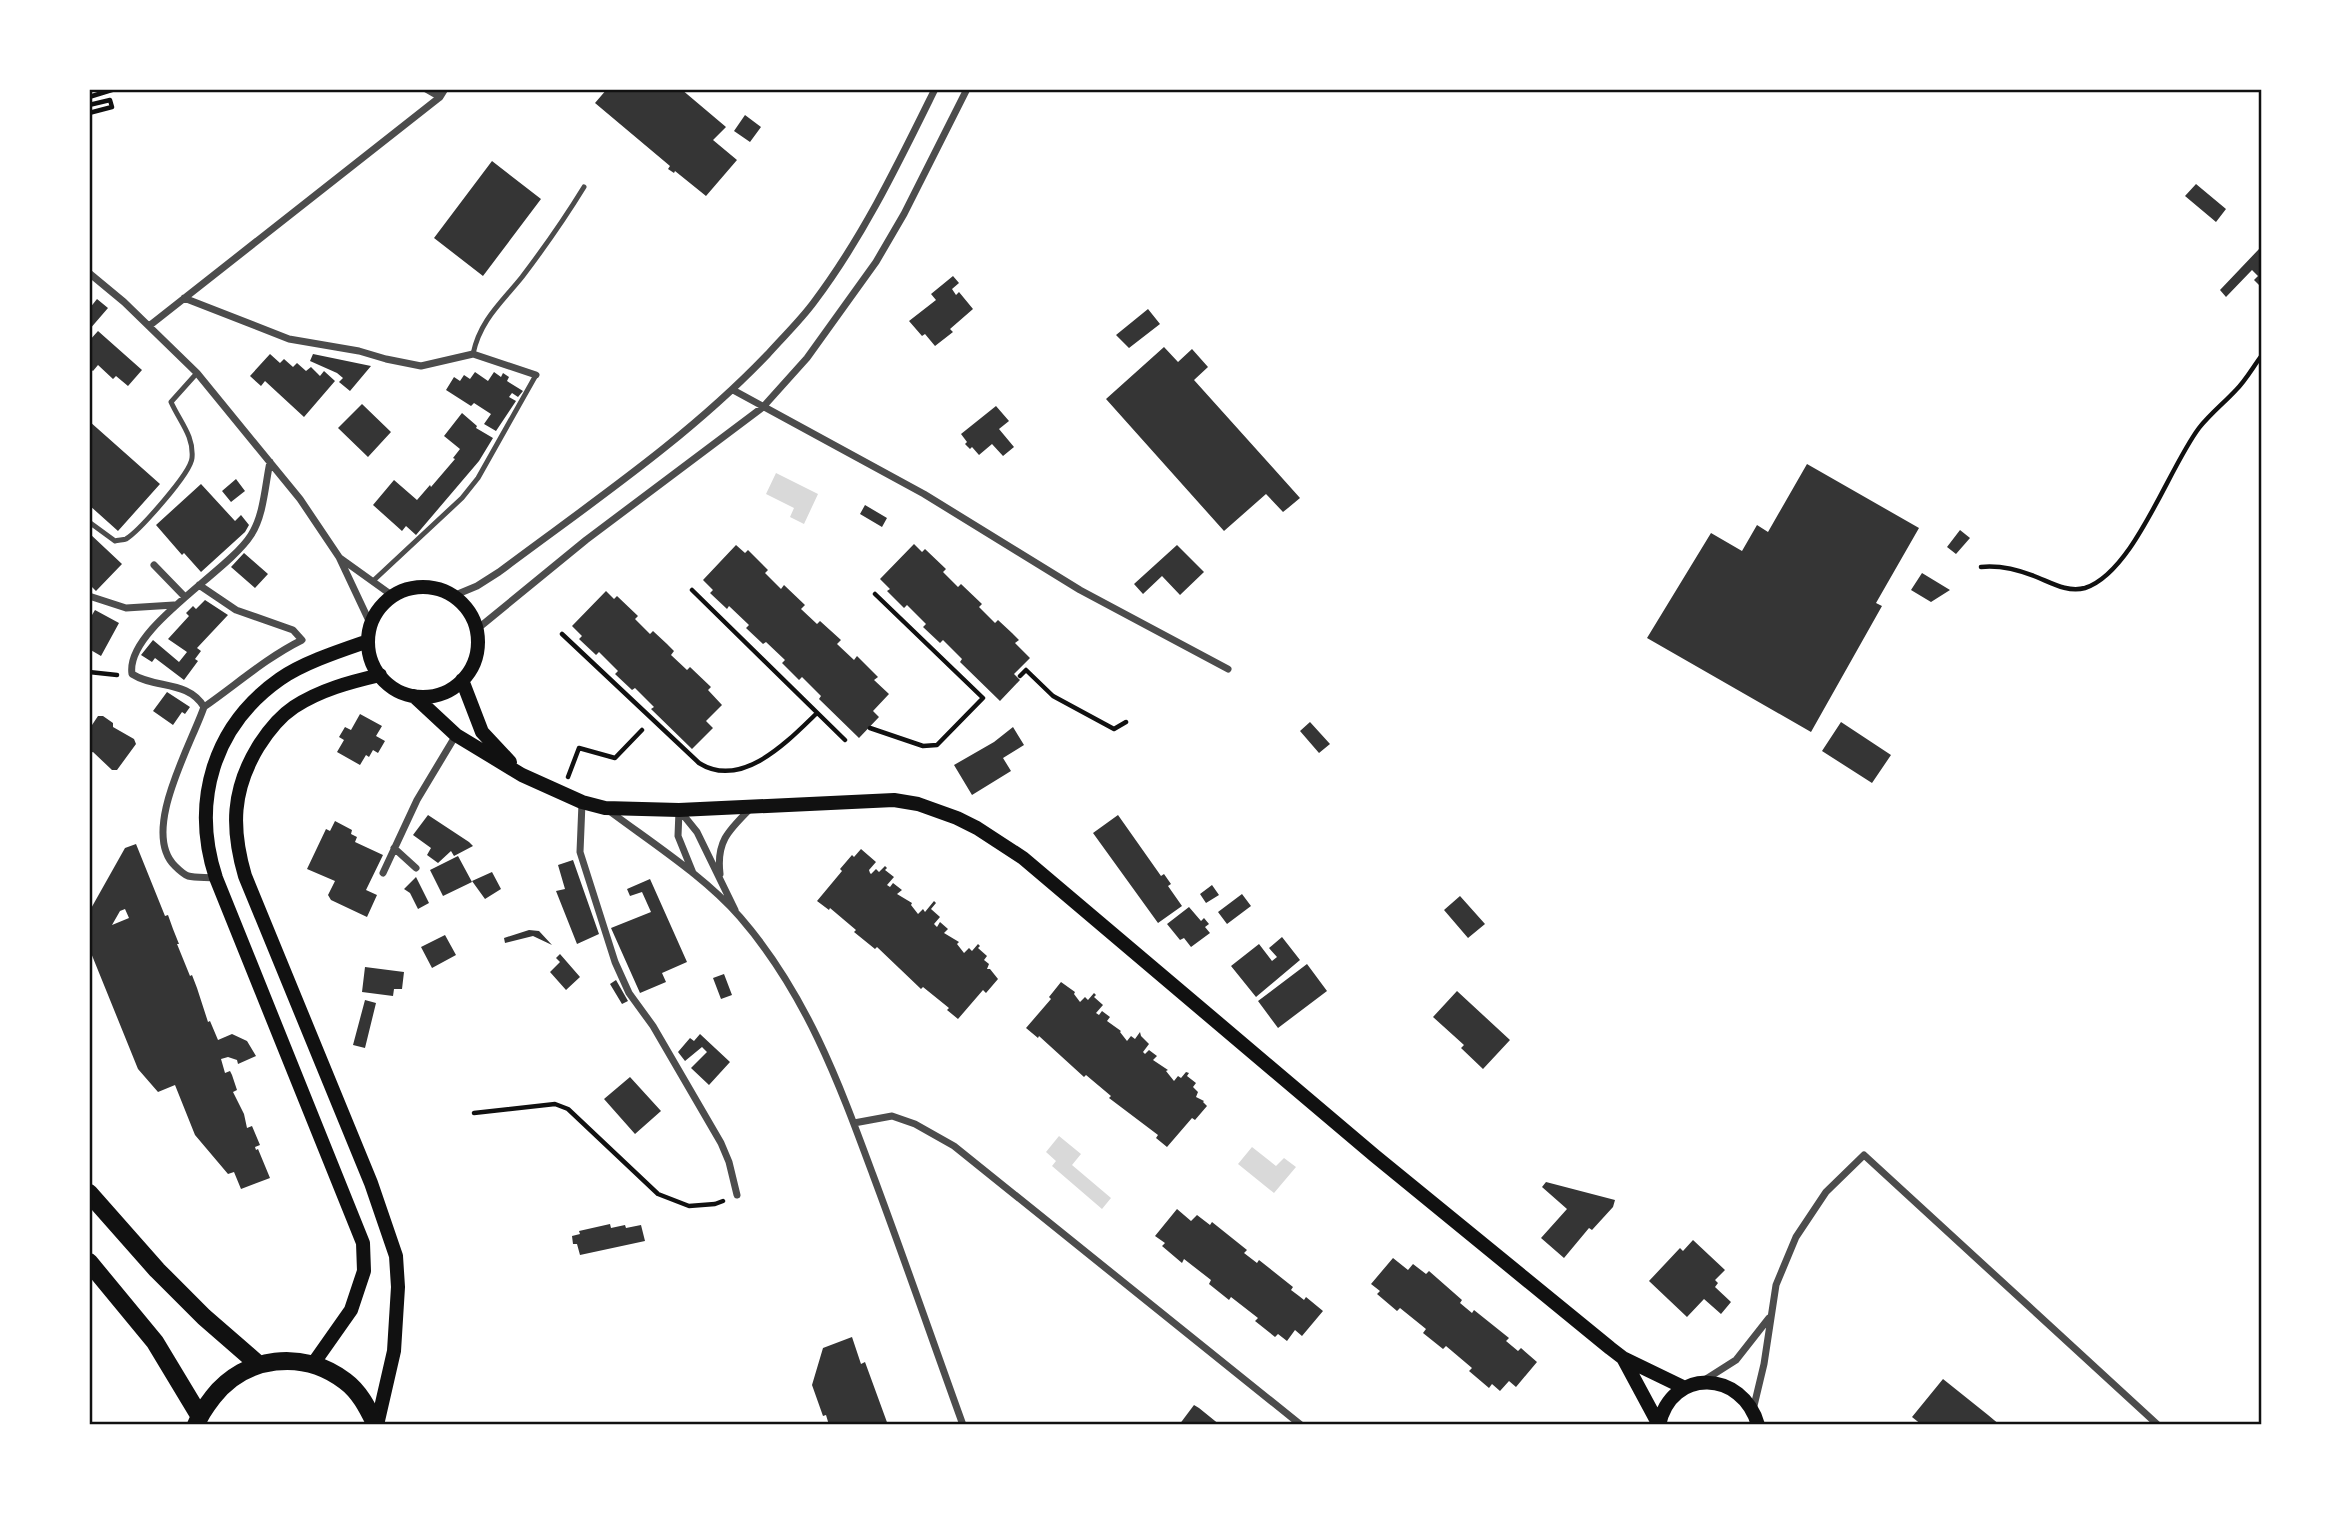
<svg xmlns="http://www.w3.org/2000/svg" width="2351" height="1514" font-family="Roboto,sans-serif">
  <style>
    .water { fill: #d9d9d9 }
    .building { fill: #353535; fill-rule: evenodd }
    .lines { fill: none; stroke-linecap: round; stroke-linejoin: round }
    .path { stroke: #111; stroke-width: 4.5 }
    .service { stroke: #4c4c4c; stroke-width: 5 }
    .minor { stroke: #4c4c4c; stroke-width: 7 }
    .secondary { stroke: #111; stroke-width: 14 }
    .primary { stroke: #111; stroke-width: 18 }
    .neatline { fill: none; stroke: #111; stroke-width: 2.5 }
  </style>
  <rect width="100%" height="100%" fill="#fff"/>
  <path class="water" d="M776 473 818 494 804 524 790 517 794 508 766 494Z
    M1059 1136 1081 1154 1072 1165 1111 1198 1102 1209 1052 1166 1056 1161 1046 1152Z
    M1252 1147 1276 1166 1284 1158 1296 1167 1274 1193 1238 1164Z"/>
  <path class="building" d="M607 89H681L726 127 713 140 737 160 706 196 675 171 674 173 668 169 670 166 595 103Z
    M745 115 761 127 750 142 734 131Z
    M492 161 541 199 483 276 434 238Z
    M2196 184 2226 209 2216 222 2185 196Z
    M2259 249 2262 252V288L2254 280 2258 276 2252 270 2226 297 2220 290Z
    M953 276 959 283 952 289 956 295 959 292 973 309 950 329 953 332 935 346 925 334 922 336 909 321 936 300 931 294Z
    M97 299 108 308 89 330V309Z
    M1148 309 1160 324 1129 348 1116 335Z
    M98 331 142 370 128 386 116 376 113 379 98 365 93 371 89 368V341Z
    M1164 347 1178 362 1192 349 1208 367 1194 380 1300 498 1288 508 1283 512 1266 494 1224 531 1106 399Z
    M270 354 280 363 284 359 293 367 297 363 306 371 311 367 320 376 324 371 335 381 304 417 265 381 261 386 250 376Z
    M313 354 371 366 350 391 339 382 343 378 337 373 310 361Z
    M475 372 488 381 494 372 501 377 503 373 509 377 507 381 523 391 518 397 512 393 509 397 516 401 496 431 484 424 491 414 474 403 471 406 446 390 454 377 460 381 464 375 470 379Z
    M362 404 391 432 368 457 338 428Z
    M996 406 1009 421 999 429 1014 447 1003 456 992 444 979 455 972 447 970 449 965 444 967 442 961 434Z
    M462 413 477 426 476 428 493 438 479 461 416 535 406 526 402 531 373 505 394 480 417 500 430 485 431 487 455 459 453 458 460 449 444 436Z
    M89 421 160 484 118 531 89 505Z
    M1807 464 1919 528 1876 603 1882 606 1811 732 1647 638 1711 533 1742 551 1757 525 1768 532Z
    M236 479 245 491 231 502 222 491Z
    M201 484 235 521 241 515 249 525 245 532 201 572 184 553 182 555 156 525Z
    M865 505 887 518 882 527 860 514Z
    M1960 530 1970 538 1956 554 1947 547Z
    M89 533 122 564 96 591 89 584Z
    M914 544 922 552 925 549 946 569 943 572 958 587 961 584 982 604 979 607 995 623 998 620 1012 633 1019 640 1015 643 1030 658 1014 674 1020 680 1000 701 960 662 962 659 943 640 940 643 923 627 926 624 907 605 904 608 887 591 890 589 880 579Z
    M736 545 745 553 748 550 768 570 765 573 781 589 784 585 805 605 801 609 817 624 820 621 841 640 837 644 854 660 857 656 878 677 874 680 889 694 873 711 879 717 859 738 819 699 821 696 802 677 799 680 782 663 785 660 766 642 763 644 746 628 749 625 729 606 727 609 710 593 713 590 703 580Z
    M1177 545 1204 572 1180 595 1162 576 1143 594 1134 584Z
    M244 553 268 574 255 588 231 567Z
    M1922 573 1950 590 1931 602 1911 590Z
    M606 591 614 599 617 596 638 616 635 619 650 634 653 631 667 644 674 651 671 655 687 670 690 667 711 687 708 690 722 705 706 721 713 728 692 749 651 709 654 707 635 688 632 690 615 674 618 671 599 652 596 655 579 639 582 636 572 626Z
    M205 600 228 615 197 648 201 651 195 659 198 661 184 680 155 658 152 662 141 655 153 640 179 662 187 652 168 639 189 616 186 613 193 606 196 609Z
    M95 610 119 623 101 656 89 649V620Z
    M167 692 190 707 185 714 182 712 173 725 153 711Z
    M360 714 382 726 376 736 385 741 378 753 373 750 369 757 366 755 360 765 337 752 344 740 339 737 345 727 351 730Z
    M98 716H103L113 723V727L134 739 136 744 117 770H112L93 752 89 753V723L92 725Z
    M1310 722 1330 744 1319 753 1300 731Z
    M1841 722 1891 755 1872 783 1822 751Z
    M1013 727 1024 745 1003 758 1011 771 972 795 954 765 994 742Z
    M428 815 469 842 473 846 454 856 451 851 438 863 427 855 431 848 413 835Z
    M1118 815 1161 876 1164 874 1171 884 1168 886 1182 906 1158 923 1093 833Z
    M335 821 352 830 351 834 357 837 355 842 383 855 366 890 377 895 367 917 331 900 328 895 335 881 307 869 326 829 330 831Z
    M136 844 165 916 168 915 173 929 179 944H177L190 976 192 975 197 988 208 1022 210 1021 218 1040 232 1034 247 1041 256 1056 238 1064 237 1060 228 1057 221 1059 225 1073 230 1071 232 1075 237 1090 233 1092 244 1114 247 1128 252 1126 260 1145 255 1147 256 1150 258 1149 270 1178 241 1189 234 1172 228 1174 195 1135 175 1085 158 1092 138 1069 89 948V912L125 848ZM125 909 129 918 112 925 120 911Z
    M861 849 876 862 869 870 870 873 871 874 876 869 879 872 885 866 887 868 885 870 894 877 887 885 890 887 893 883 902 890 897 894 912 903 911 905 918 914 923 909 925 912 934 901 936 903 931 909 940 917 934 924 937 927 940 922 948 929 944 933 959 942 957 944 964 953 969 948 972 951 978 944 980 946 978 948 987 956 984 960 989 964 987 969H990L998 979 986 993 983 990 958 1019 947 1010 949 1008 923 987 921 989 877 947 875 949 854 932 856 930 830 908 829 910 817 901 842 871 840 869 852 855 854 857Z
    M458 856 472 882 443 896 430 870Z
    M573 860 599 934 577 944 556 891 565 889 558 865Z
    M492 872 501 889 485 899 472 881Z
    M416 877 429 903 418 909 410 893 404 889Z
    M650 879 687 962 662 973 666 982 640 993 611 928 651 912 642 892 630 896 627 889Z
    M1212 885 1219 895 1206 903 1200 894Z
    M1242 894 1251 906 1227 924 1218 912Z
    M1460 896 1485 924 1468 938 1444 910Z
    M1189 907 1201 921 1204 918 1209 924 1205 927 1210 933 1191 947 1184 938 1180 940 1167 924Z
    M529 930 539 931 552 945 533 936 505 943 504 938Z
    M445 935 456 955 432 968 421 947Z
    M1282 937 1300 960 1256 997 1231 966 1259 944 1272 961 1277 957 1269 948Z
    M560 954 580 977 566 990 550 972 560 962 556 958Z
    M1307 964 1327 991 1278 1028 1258 1001Z
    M365 967 404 972 402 989H394L393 996 362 992Z
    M724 974 732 995 721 999 713 978Z
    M616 980 628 1001 622 1004 610 984Z
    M1061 982 1075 992 1074 994 1080 1002 1085 997 1088 1000 1094 993 1096 995 1094 997 1103 1005 1096 1013 1099 1015 1102 1011 1110 1017 1107 1021 1121 1031 1120 1032 1127 1041 1131 1036 1135 1039 1140 1032 1141 1036 1149 1044 1143 1052 1145 1054 1149 1050 1157 1056 1153 1060 1168 1070 1166 1071 1174 1081 1178 1076 1181 1078 1186 1072 1189 1073 1187 1076 1196 1083 1193 1087 1198 1092 1196 1097 1204 1101 1203 1102 1207 1106 1195 1120 1192 1118 1167 1147 1156 1138 1158 1135 1109 1098 1111 1096 1086 1075 1084 1077 1039 1036 1038 1038 1026 1028 1051 999 1049 997Z
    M1457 991 1510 1040 1483 1069 1461 1048 1464 1045 1433 1017Z
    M365 1000 376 1003 365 1048 353 1045Z
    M700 1034 730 1062 709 1085 691 1068 707 1052 702 1047 685 1061 678 1052 690 1038 694 1041Z
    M630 1077 661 1111 635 1134 604 1099Z
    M1546 1182 1615 1200 1613 1207 1592 1230 1589 1228 1564 1258 1541 1238 1567 1209 1542 1187Z
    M1177 1209 1191 1221 1197 1215 1210 1225 1212 1222 1247 1250 1244 1253 1257 1263 1259 1260 1293 1287 1291 1290 1299 1296 1304 1300 1306 1297 1323 1311 1302 1336 1295 1330 1287 1341 1278 1334 1275 1337 1255 1321 1258 1318 1231 1297 1229 1300 1209 1284 1211 1280 1184 1259 1182 1263 1162 1246 1165 1243 1155 1236Z
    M610 1224 611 1228 625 1225 626 1228 641 1225 645 1241 580 1255 577 1244H573L572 1236 580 1234 579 1231Z
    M1693 1240 1725 1270 1715 1280 1718 1283 1715 1287 1731 1302 1721 1314 1704 1299 1687 1317 1649 1281 1680 1248 1683 1251Z
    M1393 1258 1408 1270 1413 1264 1426 1274 1429 1271 1462 1300 1460 1303 1472 1313 1474 1310 1509 1338 1506 1341 1518 1351 1521 1348 1537 1362 1516 1387 1509 1381 1500 1391 1492 1384 1489 1388 1469 1371 1472 1368 1446 1346 1443 1349 1423 1333 1426 1329 1400 1308 1397 1311 1377 1294 1380 1291 1371 1284Z
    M852 1337 861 1364 865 1362 888 1425H829L826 1415 823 1416 812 1385 823 1348Z
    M1943 1379 1988 1415 2000 1425H1922L1912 1417Z
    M1194 1405 1199 1408 1220 1425H1179Z"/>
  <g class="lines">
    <path class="path" d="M89 97 115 89
      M89 105 110 100 112 107 89 113
      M1981 567C2000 565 2016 569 2034 576 2050 582 2067 593 2085 588 2134 572 2168 469 2199 428 2210 414 2224 403 2236 390 2246 380 2253 367 2262 355
      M692 590 845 740
      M562 634 699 763C742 790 788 741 817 713
      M89 672 117 675
      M1020 676 1026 670 1053 696 1114 729 1126 722
      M870 728 923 746 937 745 983 698 875 594
      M568 777 579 748 615 758 642 730
      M474 1113 555 1104 568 1109 658 1194 689 1206 715 1204 723 1201"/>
    <path class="service" d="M473 354C480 320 502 302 522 277 544 248 565 218 584 187
      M89 522 115 541C117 540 124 540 126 539 139 531 191 473 192 458 194 436 180 422 171 402L197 373
      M373 581 462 498 478 478 536 375"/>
    <path class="minor" d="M426 89 440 97
      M89 273 124 302 197 373 300 499 339 557 371 625
      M184 298 289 339 359 351 386 359 421 366 473 354 536 375
      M149 326 440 97 445 89
      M733 390 924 494 1080 590 1228 669
      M340 558 393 596
      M154 565 185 597
      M199 585 236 610 293 630 302 640C266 658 237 684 204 707
      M89 596 126 608 174 605
      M453 596 477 586 499 572C591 503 688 438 768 354 783 337 800 321 814 302 863 237 899 162 935 89
      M476 630 586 540 763 407 807 358 876 262 904 214 967 89
      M582 803 580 852 615 962 629 993 653 1026 721 1143 729 1162 737 1195
      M608 810C652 843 704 876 740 917 806 993 839 1083 873 1175 904 1258 933 1342 963 1425
      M679 811 678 836 693 873
      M680 811 697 832 735 910
      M394 848 416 868
      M383 873 417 800 456 735
      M720 874C716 841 729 830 752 807
      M215 878C207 877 196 878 188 876 183 874 179 870 175 866 140 832 191 745 204 707 188 680 155 689 132 674 125 629 228 572 251 535 264 515 265 485 270 462
      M854 1123 892 1116 915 1124 954 1146 1301 1425
      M1703 1381 1736 1360 1769 1318
      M1753 1410 1764 1364 1776 1285 1796 1237 1826 1192 1864 1155 2158 1425"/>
    <path class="secondary" d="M368 642a55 55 0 1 1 110 0a55 55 0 1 1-110 0Z
      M462 680 482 732 510 762
      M414 696 456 735 522 775 582 802 605 808 679 810 894 800 918 804 957 818 977 828 1023 858 1375 1156 1610 1348 1623 1358 1685 1388
      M1623 1358 1659 1425
      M313 1364 351 1310 364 1271 363 1243 216 878C191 802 213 726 280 679 302 663 342 650 368 641
      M377 1425 394 1351 398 1287 396 1256 371 1183 245 876C231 828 232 790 258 747 268 731 279 717 294 707 320 690 350 682 380 675
      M1659 1425C1671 1367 1743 1370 1758 1425"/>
    <path class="primary" d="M89 1193 157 1270 204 1317 258 1364
      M89 1262 155 1342 199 1415
      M196 1425C200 1414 206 1406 213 1397 245 1356 303 1349 345 1381 360 1392 368 1409 376 1425"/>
  </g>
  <rect width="2351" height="1514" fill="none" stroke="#ffffff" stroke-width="182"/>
  <rect x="91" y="91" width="2169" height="1332" class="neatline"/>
</svg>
